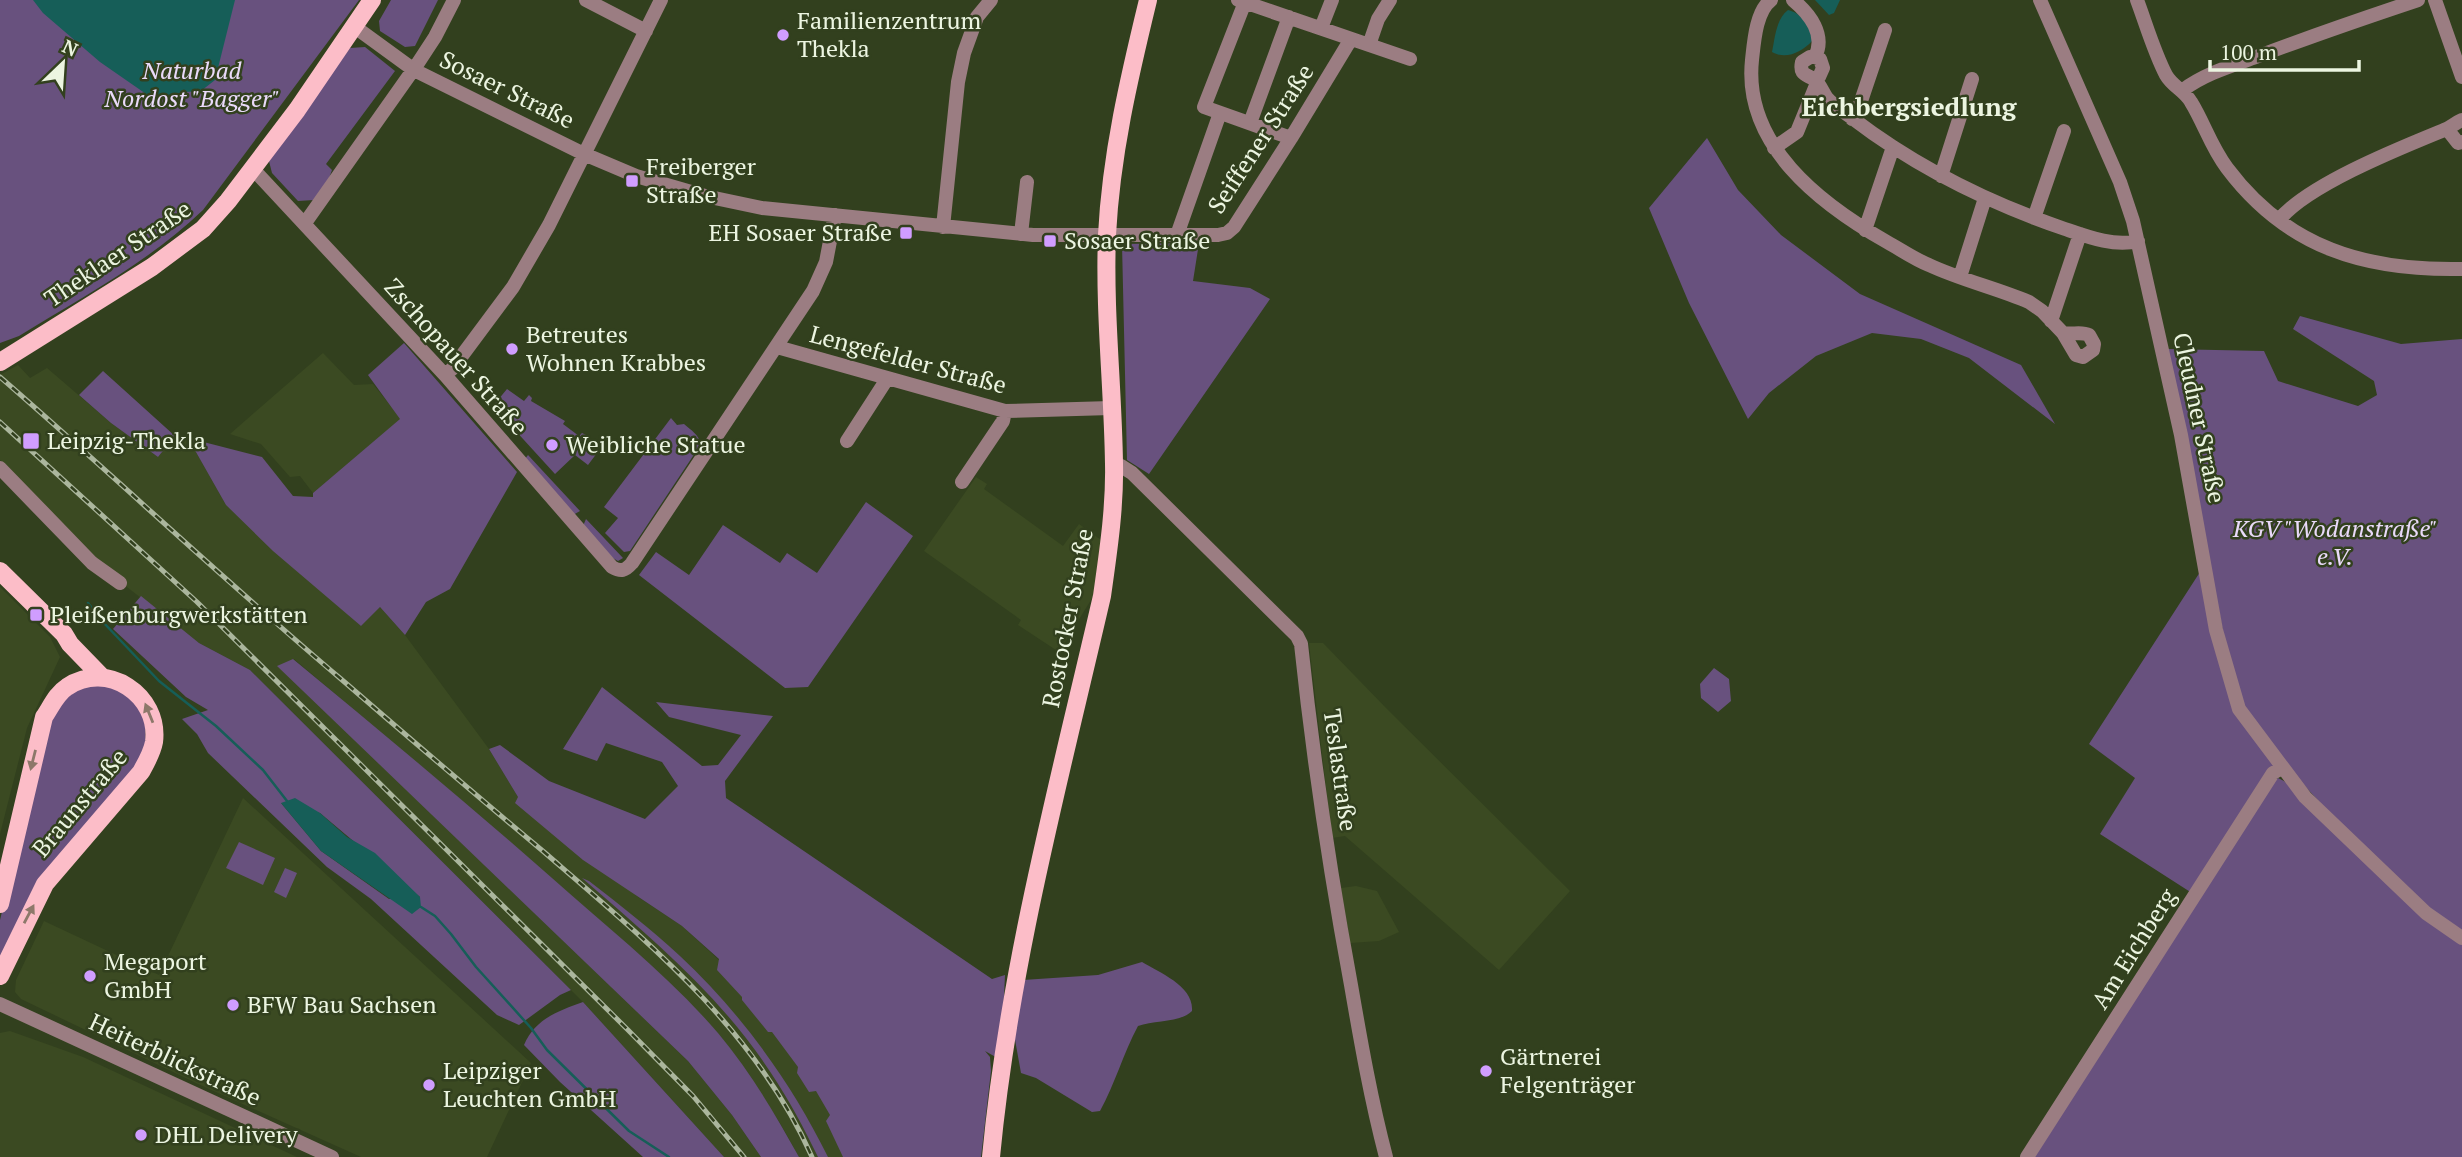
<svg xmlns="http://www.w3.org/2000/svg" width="2462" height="1157" font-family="'PT Serif',serif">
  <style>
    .built { fill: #3b4a22 }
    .green { fill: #68517e; fill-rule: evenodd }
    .water { fill: #165e58 }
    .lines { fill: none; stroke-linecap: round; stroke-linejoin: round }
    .stream { stroke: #165e58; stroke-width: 2.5 }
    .minor { stroke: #9b7d82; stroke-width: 14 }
    .major { stroke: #fcbdc8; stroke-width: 18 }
    .rail-casing { stroke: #abb69d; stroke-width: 5 }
    .rail { stroke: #32401e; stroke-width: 2.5; stroke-dasharray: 8; stroke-linecap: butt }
    .oneway { fill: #8d786a }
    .poi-dot { fill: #d09dff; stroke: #32401e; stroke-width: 2.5 }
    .labels { text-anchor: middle; stroke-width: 5; stroke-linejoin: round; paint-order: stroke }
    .poi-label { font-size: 24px; fill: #ecf5e1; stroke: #32401e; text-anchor: start }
    .park-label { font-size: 24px; font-style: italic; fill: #eadafa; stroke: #32401e }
    .street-label { font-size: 24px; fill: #ecf5e1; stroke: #32401e }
    .neighbourhood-label { font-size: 26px; font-weight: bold; fill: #ecf5e1; stroke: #32401e }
  </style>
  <rect width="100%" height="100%" fill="#32401e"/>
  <path class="built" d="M323 353 354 385 373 384 401 419 313 493 300 476 290 477 261 444 230 434Z
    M18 365 30 378 47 368 111 423 158 457 175 436 188 438 226 505 361 626 380 607 405 635 489 749 518 797 638 897 682 926 719 960 796 1050 857 1157H799L780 1123 744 1067 717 1032 648 963 493 827 294 659 278 666 688 1061 732 1115 761 1157H724L583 1002 250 670 199 643 96 563 0 460V375Z
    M976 477 987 484 984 489 1063 546 1079 524 1101 540 1094 595 1059 652 1018 625 1021 620 924 551Z
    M0 587 50 637 60 657 27 728 0 834Z
    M1309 643H1323L1387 709 1570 891 1499 970 1345 836 1332 838Z
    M243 798 531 1063 487 1157H361L196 1083 21 999 15 992 16 980 44 921 159 975Z
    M1356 886 1377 891 1399 932 1379 941 1350 943 1341 888Z
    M10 1031 83 1057 297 1157H0V1033Z"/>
  <path class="green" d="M0 0H359L203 210C149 262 82 297 19 336L0 343Z
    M391 0H438L415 46 405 47 380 31 379 21Z
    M365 47 395 71 326 164 332 170 328 181 314 200 298 201 272 173 269 161 276 147 350 48Z
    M1707 138 1738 190 1781 235 1860 294 2021 365 2055 424 1969 358 1921 339 1872 333 1816 356 1769 393 1748 419 1689 303 1649 208Z
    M1199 243 1193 281 1250 288 1270 299 1149 474 1127 460 1122 244Z
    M2300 316 2401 344 2462 339V931L2429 911 2358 844 2280 759 2242 706 2226 647 2168 349 2264 351 2278 381 2358 406 2377 395 2374 381 2293 329Z
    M404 343 517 472 450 589 426 602 405 635 380 607 361 626 273 551 226 505 188 438 262 457 293 496 313 497V493L400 419 368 375Z
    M103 371 175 436 158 457 111 423 79 395Z
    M507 389 524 401 529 395 532 398 531 401 565 421 563 424 579 436 582 433 586 435 581 442 597 453 588 465 575 455 555 474 493 406Z
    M671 418 677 425 684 424C691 430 699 435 701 444L630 551 624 552 605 533 618 518 604 507Z
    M528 455 580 511 573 515 525 459Z
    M866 502 913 536 808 687 785 688 639 575 656 552 689 575 723 525 780 563 787 553 817 573Z
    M586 519 623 558 618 561 611 557 583 526Z
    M2200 572 2239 709 2279 770 2195 895 2100 834 2135 778 2089 744Z
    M141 596 199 643 250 670 571 990 560 995 519 1025 497 1015 371 899 327 867 208 753 197 734 182 719 208 710 186 697 113 629ZM281 803 320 813 420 897 389 899 321 851Z
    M293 659C380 731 467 803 552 878 608 928 669 976 718 1033 750 1071 775 1114 799 1157H761L732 1115 688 1061 277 666Z
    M1714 668 1729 679 1731 701 1718 712 1701 698 1700 684Z
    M89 684 121 687 145 713 146 753 73 841 0 964V920L44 735 60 700Z
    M602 687 702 766 718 765 741 735 669 717 656 702 773 716 725 781 726 798 992 979 1005 975 1001 1060 985 1051 990 1057 991 1071 981 1157H843L826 1121 830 1115 816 1091 809 1092 797 1073 798 1067 772 1032H768L742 1000V997L717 970 719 959 682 926 583 860 515 803 518 797 489 749 500 745 549 781 645 819 678 786 662 762 606 743 597 761 563 749Z
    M2278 778 2284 781 2462 941V1157H2032L2274 780Z
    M239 842 275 858 263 885 226 868Z
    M285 868 297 873 286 898 274 892Z
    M582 878 589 881C620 905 651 929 680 956 741 1013 791 1082 828 1157H818C804 1128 789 1100 771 1073 721 996 651 938 582 878Z
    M1142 962C1160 973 1194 986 1192 1011 1180 1023 1154 1020 1138 1026 1123 1054 1115 1084 1100 1111L1092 1112 1036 1078 1021 1073 1012 1023 1023 980 1098 975Z
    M583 1002 724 1157H643L560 1082 524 1045C535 1019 558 1011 583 1002Z"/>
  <path class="water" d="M33 0H235L215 80 201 91 185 92 179 95 149 96 100 62 43 13Z
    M1815 0H1840L1834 13 1829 15Z
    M1788 10C1802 13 1812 28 1812 41 1802 52 1786 60 1772 52 1775 38 1776 19 1788 10Z
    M295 798 320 813 347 837 375 853 420 897 421 907 412 914 321 851 281 803Z"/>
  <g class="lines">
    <path class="stream" d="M88 603 102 621 159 681 216 726 263 770 287 801
      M421 907 435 916 451 934 476 967 531 1028 547 1050 629 1131 669 1157"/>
    <path class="minor" d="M586 0 646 31
      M1238 0 1410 59
      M1771 0C1756 11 1754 42 1752 60 1743 145 1820 204 1887 242 1900 249 1914 259 1929 265 1961 280 1996 288 2029 302L2042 311 2063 333 2076 355 2083 357 2093 350 2094 344 2089 335C2081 331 2072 335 2063 333
      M1793 0C1810 14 1826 35 1815 57
      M2040 0 2120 182 2133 221 2181 435 2216 630 2239 709 2305 797 2426 913 2462 938
      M2137 0C2146 24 2154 52 2166 75 2172 86 2185 91 2191 102 2204 123 2211 147 2227 168 2287 248 2365 271 2462 269
      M2435 0 2462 77
      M1245 2 1204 107 1291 138
      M355 27 414 70 584 154 636 176 705 196 762 208 1033 235H1218L1227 233 1234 227 1291 138 1351 39
      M1321 28 1332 0
      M1369 45 1378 19 1390 0
      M1815 57H1810L1802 62C1799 76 1807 74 1815 80 1820 84 1823 93 1827 98 1834 106 1844 112 1852 118 1916 167 1989 203 2065 229 2088 237 2114 247 2138 241
      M1814 79 1819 77 1823 68 1820 59 1815 57
      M2183 90C2204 74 2231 66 2256 57 2309 37 2364 18 2418 0
      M1852 119 1858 110 1885 30
      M1250 123 1289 17
      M2447 129 2458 143 2462 142
      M1774 148 1797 132 1817 83
      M253 169 445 375 612 567C621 572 625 571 632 563L813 291 826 262 835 215
      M1941 176 1972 79
      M2034 218 2064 131
      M2279 220C2307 185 2400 148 2444 130 2450 128 2455 123 2462 120
      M305 223 418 63 435 37 454 0
      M943 227 958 82 964 53 977 17 991 0
      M1865 230 1893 147
      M1021 234 1027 182
      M1177 235 1220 113
      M1960 277 1985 198
      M2051 321 2080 234
      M777 347 1005 411 1111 408
      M445 375 452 369 513 287 549 225 661 0
      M847 441 887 379
      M1114 466H1121L1132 473 1297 636 1301 644C1313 759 1330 872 1351 985 1361 1043 1371 1100 1386 1157
      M0 468 92 563 120 583
      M962 482 1003 421 1005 411
      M0 1004 332 1157
      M2027 1157 2273 773 2282 768"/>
    <path class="major" d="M0 362 152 267 203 229 228 201 297 110 372 0
      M0 571 64 634 70 644 102 677
      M0 904 44 717C51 707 56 694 67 687 107 660 160 695 154 742 152 753 146 763 141 772L45 884 0 976
      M991 1157C1009 967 1059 782 1102 596 1108 553 1115 508 1114 464 1113 388 1104 312 1107 235 1111 155 1129 78 1148 0"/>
    <defs>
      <path id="rail" d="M0 377C115 477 225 581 341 679 408 737 476 795 544 852 647 941 756 1030 812 1157
        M0 422 197 602 628 1030 693 1096 744 1157"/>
    </defs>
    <use href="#rail" class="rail-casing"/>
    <use href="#rail" class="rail"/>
  </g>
  <defs><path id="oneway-solid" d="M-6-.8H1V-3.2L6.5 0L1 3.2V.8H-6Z" transform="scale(1.75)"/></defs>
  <g class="oneway">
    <use href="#oneway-solid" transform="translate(149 713) rotate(-112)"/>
    <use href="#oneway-solid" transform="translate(33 760) rotate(104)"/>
    <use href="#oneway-solid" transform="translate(29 914) rotate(-62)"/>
  </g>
  <g class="poi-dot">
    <circle cx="783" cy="35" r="7"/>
    <rect x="625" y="174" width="14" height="14" rx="3.5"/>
    <rect x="899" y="226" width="14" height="14" rx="3.5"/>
    <rect x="1043" y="234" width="14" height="14" rx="3.5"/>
    <circle cx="512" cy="349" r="7"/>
    <rect x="22" y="432" width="18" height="18" rx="3.5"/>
    <circle cx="552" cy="445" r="7"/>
    <rect x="29" y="608" width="14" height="14" rx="3.5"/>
    <circle cx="90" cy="976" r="7"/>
    <circle cx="233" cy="1005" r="7"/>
    <circle cx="1486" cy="1071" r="7"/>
    <circle cx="429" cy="1085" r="7"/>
    <circle cx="141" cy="1135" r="7"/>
  </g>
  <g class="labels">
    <g class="poi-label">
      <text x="797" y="29">Familienzentrum<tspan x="797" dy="28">Thekla</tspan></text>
      <text x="646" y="175">Freiberger<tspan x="646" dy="28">Straße</tspan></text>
      <text x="892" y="241" text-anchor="end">EH Sosaer Straße</text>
      <text x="1064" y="249">Sosaer Straße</text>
      <text x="526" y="343">Betreutes<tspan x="526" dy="28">Wohnen Krabbes</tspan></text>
      <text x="47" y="449">Leipzig-Thekla</text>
      <text x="566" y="453">Weibliche Statue</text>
      <text x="50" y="623">Pleißenburgwerkstätten</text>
      <text x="104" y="970">Megaport<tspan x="104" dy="28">GmbH</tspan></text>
      <text x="247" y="1013">BFW Bau Sachsen</text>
      <text x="1500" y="1065">Gärtnerei<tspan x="1500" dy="28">Felgenträger</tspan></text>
      <text x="443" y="1079">Leipziger<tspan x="443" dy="28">Leuchten GmbH</tspan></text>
      <text x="155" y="1143">DHL Delivery</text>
    </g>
    <g class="park-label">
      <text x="192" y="79">Naturbad<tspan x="192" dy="28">Nordost "Bagger"</tspan></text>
      <text x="2335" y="537">KGV "Wodanstraße"<tspan x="2335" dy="28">e.V.</tspan></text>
    </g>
    <g class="street-label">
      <text transform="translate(507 90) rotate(26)" y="8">Sosaer Straße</text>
      <text transform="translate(1261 139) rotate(-57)" y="8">Seiffener Straße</text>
      <text transform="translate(118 254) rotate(-34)" y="8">Theklaer Straße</text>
      <text transform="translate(456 357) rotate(48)" y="8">Zschopauer Straße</text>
      <text transform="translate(908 360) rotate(15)" y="8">Lengefelder Straße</text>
      <text transform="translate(2199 418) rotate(78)" y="8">Cleudner Straße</text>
      <text transform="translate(1068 618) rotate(-79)" y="8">Rostocker Straße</text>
      <text transform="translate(1340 770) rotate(82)" y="8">Teslastraße</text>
      <text transform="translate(80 803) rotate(-50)" y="8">Braunstraße</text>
      <text transform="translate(2134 949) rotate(-58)" y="8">Am Eichberg</text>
      <text transform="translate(175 1060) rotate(25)" y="8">Heiterblickstraße</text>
    </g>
    <g class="neighbourhood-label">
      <text x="1909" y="116">Eichbergsiedlung</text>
    </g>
  </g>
  <g transform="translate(63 63) rotate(25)" stroke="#32401e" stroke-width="5" paint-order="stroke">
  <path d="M0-5L12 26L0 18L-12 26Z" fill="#ecf5e1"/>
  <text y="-10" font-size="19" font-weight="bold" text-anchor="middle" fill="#ecf5e1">N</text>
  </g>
  <path d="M2210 60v10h149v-10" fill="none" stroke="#ecf5e1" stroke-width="3.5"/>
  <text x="2220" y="60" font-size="21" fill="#ecf5e1" stroke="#32401e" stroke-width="5" paint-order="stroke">100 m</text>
</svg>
